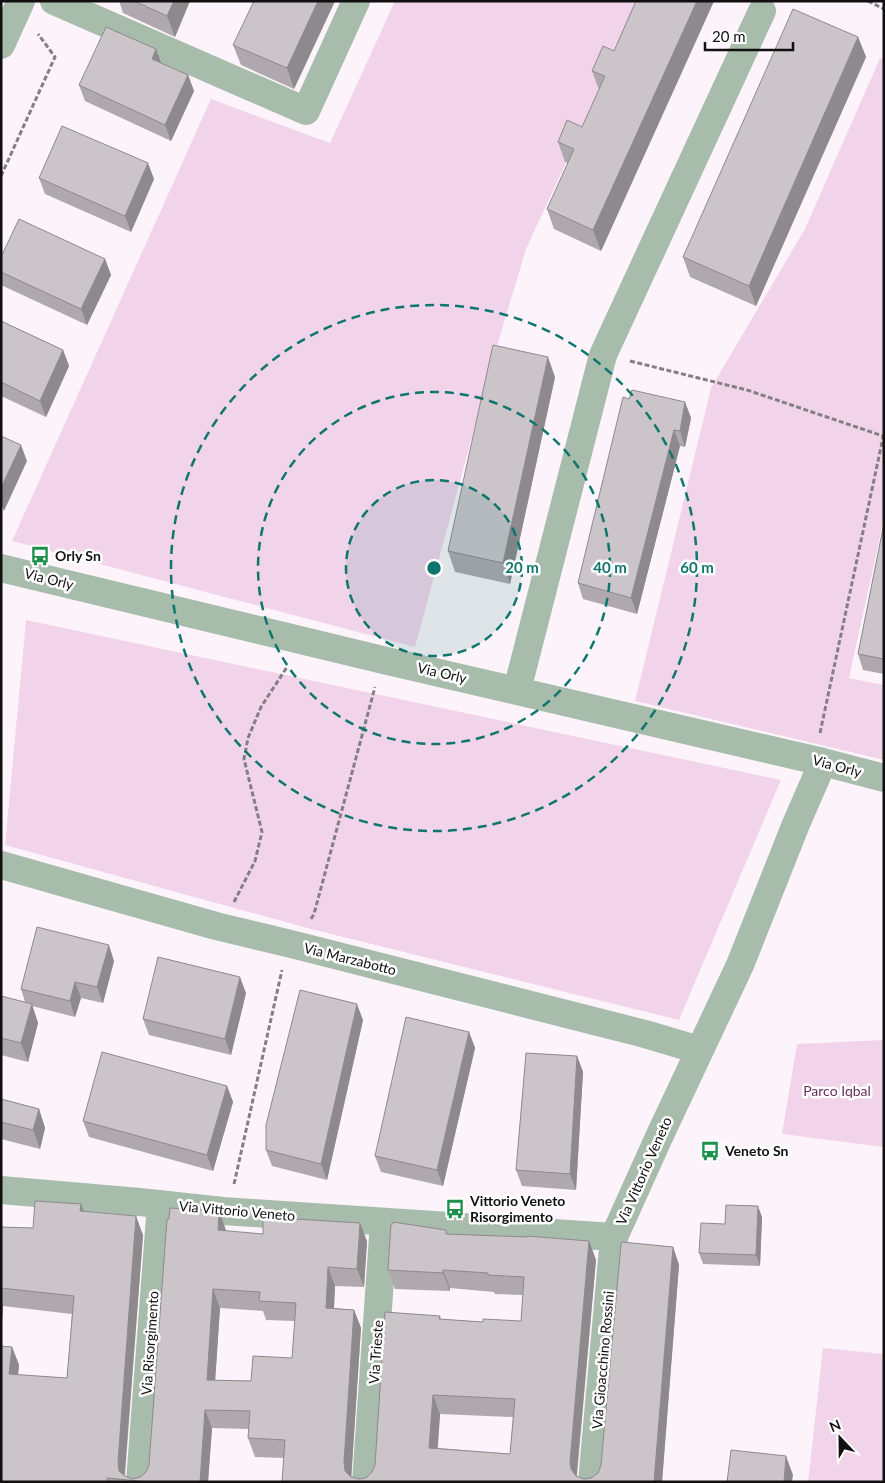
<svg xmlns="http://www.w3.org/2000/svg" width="885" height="1483" font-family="Lato,sans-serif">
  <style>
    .green { fill: #f2d4ea }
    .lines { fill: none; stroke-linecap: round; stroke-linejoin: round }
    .path { stroke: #847f82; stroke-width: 3; stroke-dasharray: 5 2.5; stroke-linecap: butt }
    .minor { stroke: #a7bcab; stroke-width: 28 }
    .wall { fill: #afa9ad; fill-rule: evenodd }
    .shaded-wall { fill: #8e898d }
    .building { fill: #cbc4c9; stroke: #8e898d; fill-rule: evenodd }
    .ring { fill: none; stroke: #0f766e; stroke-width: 2.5; stroke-dasharray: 9 6 }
    .labels { text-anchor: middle; stroke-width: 5; stroke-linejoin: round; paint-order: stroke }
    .poi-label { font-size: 14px; font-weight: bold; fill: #110f10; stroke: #fff; text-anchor: start }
    .street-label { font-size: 14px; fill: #110f10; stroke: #fff }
    .park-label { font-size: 14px; fill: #69305d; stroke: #fff }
    .centre { fill: #0f766e; stroke: #fff; stroke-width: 2.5 }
    .ring-label { font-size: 15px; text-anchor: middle; font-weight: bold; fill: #0f766e; stroke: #fff; stroke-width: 5; stroke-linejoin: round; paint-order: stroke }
  </style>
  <rect width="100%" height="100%" fill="#fcf4fa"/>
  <path class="green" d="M395 1H641L526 249 492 363 415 647 12 541 211 99 330 143Z
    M880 58 884 60V518L849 678 884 685V760L635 701 711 388 805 229Z
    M26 620 781 780 679 1020 311 929 5 845Z
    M884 1040V1147L782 1134 797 1044Z
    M823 1348 884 1354V1482H808Z"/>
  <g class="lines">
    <path class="path" d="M868 1 884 9
      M1 176 55 57 38 34
      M630 361 747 390 883 436
      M820 733 884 433
      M234 902 255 861 262 832 244 759 248 738 261 707 287 667
      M311 919 314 914 375 687
      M234 1184 282 970"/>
    <path class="minor" d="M54 1 306 111 356 1
      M1 45 21 1
      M1 568 383 660 823 762 884 778
      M517 690 603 355 762 11
      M1 865 216 926 295 945 645 1034 699 1050
      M1 1190 140 1202 223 1211 614 1237
      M140 1482 161 1204
      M366 1482 384 1222
      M592 1482 614 1237 659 1137 740 965 796 824 823 762"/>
  </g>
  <path class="wall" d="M119 1H190L175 37 123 13Z
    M335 1 294 89 241 65 233 45Z
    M636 1H714L601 251 554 229 547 209 568 163 565 162 558 142 582 127 599 90 592 71 614 51Z
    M858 37 866 57 756 306 690 277 683 257Z
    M161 63 188 75 194 91 171 141 85 101 79 85Z
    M39 178 154 179 131 232 45 194Z
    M1 257 105 259 111 275 87 325 1 285Z
    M1 321 63 350 69 366 46 417 1 396Z
    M555 377 510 584 455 572 448 551Z
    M629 399 685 402 691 418 685 447 680 446 637 614 583 599 578 583Z
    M884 523V674L863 670 858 654Z
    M114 961 103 1003 81 998 75 1017 32 1006 38 1023 28 1062 1 1055V996L25 1002 21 989Z
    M246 993 231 1055 149 1035 143 1019Z
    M363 1020 327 1180 272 1166 266 1150Z
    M469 1032 475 1048 443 1186 381 1172 375 1156Z
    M577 1056 583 1072 576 1190 522 1186 516 1170Z
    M227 1086 233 1102 213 1171 89 1137 83 1121Z
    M1 1099 39 1109 45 1128 40 1149 1 1139Z
    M84 1212 143 1235 125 1476 132 1479 140 1477 146 1472 226 1230V1231L263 1234 367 1241 364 1287 335 1286 334 1308 354 1310 361 1328 351 1476 359 1479 366 1478 372 1472 440 1316 441 1319 483 1322 521 1321 523 1295 495 1294 494 1292 450 1288V1291L395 1289 388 1270 448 1234 589 1241 596 1260 577 1476 584 1479 591 1478 598 1473 601 1465 673 1247 679 1265 662 1482H282L284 1458 255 1457 248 1438 249 1429 212 1428 208 1482H1L12 1347 19 1365 18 1375 67 1378 72 1314 3 1306 1 1336V1227L33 1228ZM220 1308 263 1311 266 1320 295 1321 292 1358 251 1381 215 1380ZM440 1414 513 1417 510 1454 438 1448Z
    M762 1217 760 1266 703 1264 699 1253 725 1224Z"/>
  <path class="shaded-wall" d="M174 1H190L175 37 167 16Z
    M318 1H335L294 89 287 68Z
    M697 1H714L601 251 593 230Z
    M858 37 866 57 756 306 749 286Z
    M156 49 162 65 152 59Z
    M188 75 194 91 171 141 165 125Z
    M148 163 154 179 131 232 125 216Z
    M105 259 111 275 87 325 81 309Z
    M63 350 69 366 46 417 40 401Z
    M548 357 555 377 510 584 503 563Z
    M685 402 691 418 685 447 680 431Z
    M674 430 680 446 637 614 631 598Z
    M21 445 27 461 4 511 1 504V488Z
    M109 945 114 961 103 1003 97 987Z
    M240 977 246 993 231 1055 225 1039Z
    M75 982 81 998 75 1017 70 1001Z
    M32 1004 38 1023 28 1062 21 1043Z
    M357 1004 363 1020 327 1180 321 1164Z
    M469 1032 475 1048 443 1186 437 1170Z
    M577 1056 583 1072 576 1190 570 1174Z
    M227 1086 233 1102 213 1171 207 1155Z
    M39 1109 45 1128 40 1149 33 1130Z
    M81 1204 88 1222 80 1211Z
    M758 1206 762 1217 760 1266 756 1255Z
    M219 1211 226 1230 225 1249 218 1230Z
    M136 1216 143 1235 124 1481 119 1471 118 1462Z
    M360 1223 367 1241 364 1287 357 1269Z
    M589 1241 596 1260 576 1481 571 1469 570 1462Z
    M673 1247 679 1265 662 1482H654Z
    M328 1267 335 1286 333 1327 326 1308Z
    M443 1270 450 1288V1291L443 1273Z
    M213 1289 220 1308 214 1398 207 1380Z
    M1 1300 3 1306 1 1336Z
    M354 1310 361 1328 351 1482 345 1471 344 1462Z
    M12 1347 19 1365 16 1393 9 1374Z
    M433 1395 440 1414 436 1466 429 1448Z
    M205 1410 212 1428 208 1482H200Z
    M786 1456 793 1475 792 1482H784Z"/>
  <path class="building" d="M134 1H174L167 16Z
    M254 1H318L287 68 233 45Z
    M636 1H697L593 230 547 209 574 149 558 142 567 120 582 127 605 76 592 71 603 46 614 51Z
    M793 9 858 37 749 286 683 257Z
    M106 27 156 49 152 59 188 75 165 125 79 85Z
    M62 126 148 163 125 216 39 178Z
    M19 219 105 259 81 309 1 272V257Z
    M1 321 63 350 40 401 1 382Z
    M493 345 548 357 503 563 448 551Z
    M632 390 685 402 680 431 674 430 631 598 578 583 623 397 629 399Z
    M1 436 21 445 1 488Z
    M884 523V659L858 654Z
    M37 927 109 945 97 987 75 982 70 1001 21 989Z
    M158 957 240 977 225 1039 143 1019Z
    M300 990 357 1004 321 1164 266 1150V1125Z
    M1 996 32 1004 21 1043 1 1038Z
    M406 1017 469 1032 437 1170 375 1156Z
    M102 1052 227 1086 207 1155 83 1121Z
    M526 1053 577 1056 570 1174 516 1170Z
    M1 1099 39 1109 33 1130 1 1122Z
    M35 1201 81 1204 80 1211 136 1216 118 1462 119 1471 125 1476 132 1479 140 1477 146 1472 149 1465 167 1219H169L170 1208 219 1211 218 1230 263 1234V1217L360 1223 357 1269 328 1267 326 1308 354 1310 344 1462 345 1471 351 1477 359 1479 366 1478 372 1472 375 1465 385 1312 440 1316 439 1319 483 1322V1319L521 1321 524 1277 488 1275V1273L443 1270V1273L388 1270 391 1224H393V1222L446 1230V1234L527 1237V1236L589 1241 570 1462 571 1469 576 1476 584 1479 591 1478 598 1473 601 1465 621 1244 622 1242 673 1247 654 1482H282L285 1440 248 1438 250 1411 205 1410 200 1482H150L107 1478V1482H1V1346L12 1347 9 1374 67 1378 74 1296 1 1288V1227L33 1228ZM213 1289 260 1292 259 1301 296 1303 292 1358 253 1356 251 1381 207 1380ZM433 1395 515 1399 510 1454 429 1448Z
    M726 1205 758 1206 756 1255 699 1253 701 1223 725 1224Z
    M731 1450 786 1456 784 1482H727Z"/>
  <circle cx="434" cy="568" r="88" fill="#0f766e" fill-opacity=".12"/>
  <g class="ring">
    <circle cx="434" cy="568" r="88"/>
    <circle cx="434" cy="568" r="176"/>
    <circle cx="434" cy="568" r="263"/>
  </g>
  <defs>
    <symbol id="bus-bare" viewBox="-9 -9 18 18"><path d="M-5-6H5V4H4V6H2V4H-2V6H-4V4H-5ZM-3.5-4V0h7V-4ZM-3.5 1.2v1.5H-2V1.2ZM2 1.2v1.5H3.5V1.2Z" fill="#1d914c" stroke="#fff" stroke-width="2.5" paint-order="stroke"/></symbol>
  </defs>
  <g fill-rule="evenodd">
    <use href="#bus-bare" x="26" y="542" width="28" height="28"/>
    <use href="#bus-bare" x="696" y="1137" width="28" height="28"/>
    <use href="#bus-bare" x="441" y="1195" width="28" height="28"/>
  </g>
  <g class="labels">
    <g class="poi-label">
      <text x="55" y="561">Orly Sn</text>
      <text x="725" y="1156">Veneto Sn</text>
      <text x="470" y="1206">Vittorio Veneto<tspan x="470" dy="16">Risorgimento</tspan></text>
    </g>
    <g class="street-label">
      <text transform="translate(49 579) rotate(14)" y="5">Via Orly</text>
      <text transform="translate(442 673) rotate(13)" y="5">Via Orly</text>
      <text transform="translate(837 766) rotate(15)" y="5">Via Orly</text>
      <text transform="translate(350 959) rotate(14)" y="5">Via Marzabotto</text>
      <text transform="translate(644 1171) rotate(-66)" y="5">Via Vittorio Veneto</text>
      <text transform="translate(237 1211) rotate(5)" y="5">Via Vittorio Veneto</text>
      <text transform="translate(150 1343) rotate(-86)" y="5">Via Risorgimento</text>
      <text transform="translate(376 1352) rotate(-86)" y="5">Via Trieste</text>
      <text transform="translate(603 1360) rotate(-85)" y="5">Via Gioacchino Rossini</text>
    </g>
    <g class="park-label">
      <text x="837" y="1096">Parco Iqbal</text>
    </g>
  </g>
  <circle cx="434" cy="568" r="8" class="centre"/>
  <g class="ring-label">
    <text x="522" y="573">20 m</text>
    <text x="610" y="573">40 m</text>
    <text x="697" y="573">60 m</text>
  </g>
  <rect width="885" height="1483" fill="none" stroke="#110f10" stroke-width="5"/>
  <g transform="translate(840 1438) rotate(338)" stroke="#ffffff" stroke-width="4" paint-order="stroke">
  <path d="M0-4L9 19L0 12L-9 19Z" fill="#110f10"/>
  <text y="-8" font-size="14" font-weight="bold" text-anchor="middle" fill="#110f10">N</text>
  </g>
  <path d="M705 42v8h88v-8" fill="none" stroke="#110f10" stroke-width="2.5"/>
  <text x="712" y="42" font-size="15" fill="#110f10" stroke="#ffffff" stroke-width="4" paint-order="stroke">20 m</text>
</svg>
